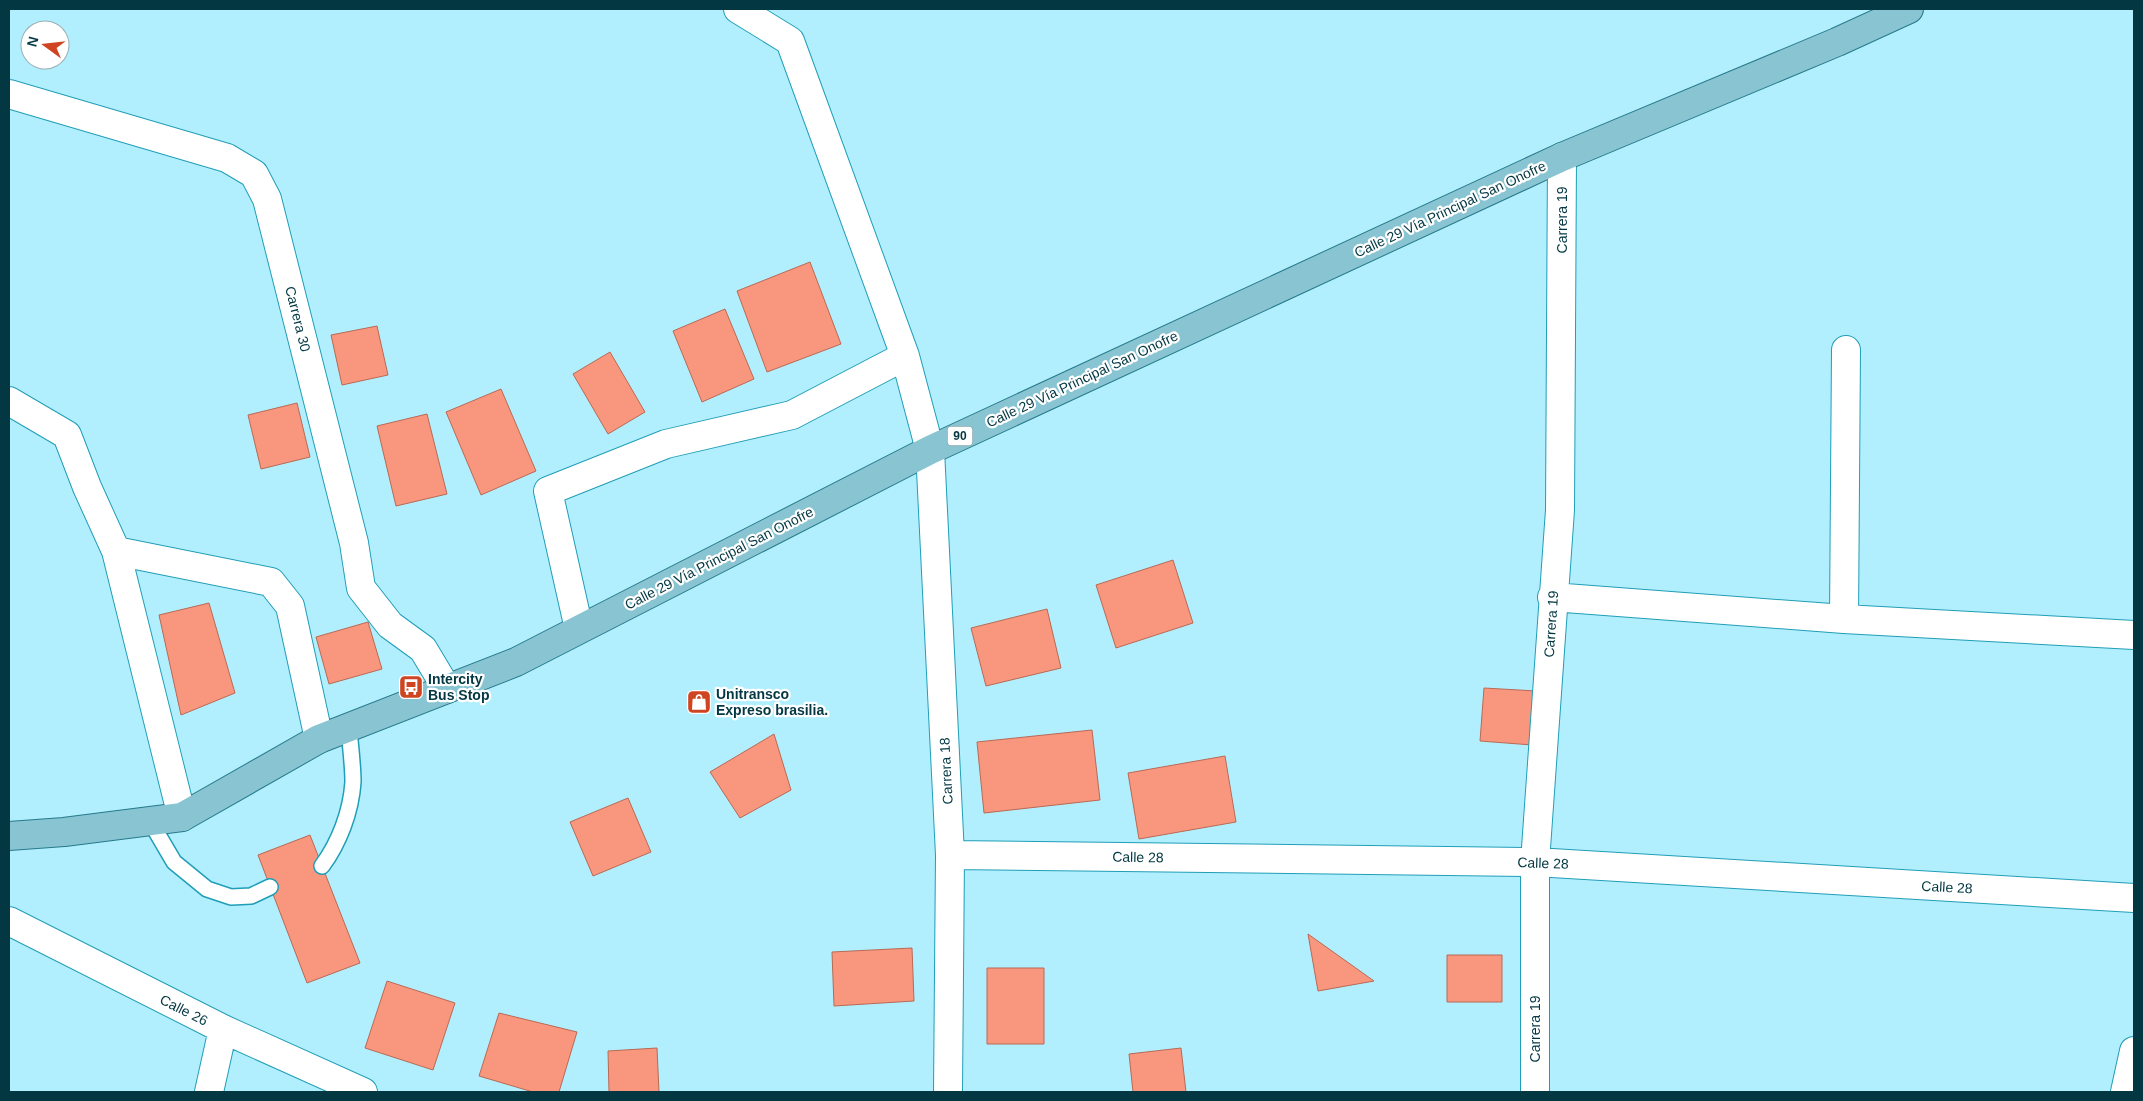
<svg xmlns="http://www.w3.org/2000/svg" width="2143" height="1101" font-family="Helvetica,sans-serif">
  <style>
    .building { fill: #f9977e; stroke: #b96954 }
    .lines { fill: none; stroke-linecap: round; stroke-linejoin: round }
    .lane-casing { stroke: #209eb7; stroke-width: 18 }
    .street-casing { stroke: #209eb7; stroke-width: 30 }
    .secondary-casing { stroke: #209eb7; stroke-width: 30 }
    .primary-casing { stroke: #267a8c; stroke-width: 30 }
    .lane { stroke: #fff; stroke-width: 15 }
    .street { stroke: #fff; stroke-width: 28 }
    .secondary { stroke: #fff; stroke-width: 28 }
    .primary { stroke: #88c4d1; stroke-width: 28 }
    .labels { text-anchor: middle; stroke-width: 4.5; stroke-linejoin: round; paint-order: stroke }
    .shield { fill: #fff; stroke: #4f747b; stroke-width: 1 }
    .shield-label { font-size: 12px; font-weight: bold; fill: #033843 }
    .street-label { font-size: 14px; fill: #033843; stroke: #fff }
    .poi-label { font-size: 14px; font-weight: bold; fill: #033843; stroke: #fff; text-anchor: start }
  </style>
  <rect width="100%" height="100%" fill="#b2effe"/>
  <path class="building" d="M810 262 841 344 767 372 737 291Z
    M725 309 754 379 702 402 673 331Z
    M377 326 388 375 342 385 331 335Z
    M610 352 645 412 608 434 573 374Z
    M501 389 536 471 481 495 446 412Z
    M297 403 310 457 261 469 248 415Z
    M427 414 447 494 396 506 377 426Z
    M1173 560 1193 623 1116 648 1096 585Z
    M209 603 235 693 181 715 159 615Z
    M1047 609 1061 668 986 686 971 628Z
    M368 622 382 669 329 684 316 637Z
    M1484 688 1536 691 1532 745 1480 741Z
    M1092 730 1100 800 984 813 977 742Z
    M774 734 791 790 740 818 710 772Z
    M1225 756 1236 822 1139 839 1128 773Z
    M628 798 651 852 593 876 570 822Z
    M310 835 360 963 307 983 258 855Z
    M1308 934 1374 981 1318 991Z
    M912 948 914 1001 834 1006 832 952Z
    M1447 955H1502V1002H1447Z
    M987 968H1044V1044H987Z
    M387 981 455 1003 433 1070 365 1048Z
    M499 1013 577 1032 559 1092H533L479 1076Z
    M657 1048 659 1092H609L608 1051Z
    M1181 1048 1186 1092H1133L1129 1054Z"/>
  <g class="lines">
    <defs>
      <path id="lane" d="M150 821 174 862 207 889 231 897 251 896 270 887
        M322 866C339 843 351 812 353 782 353 764 350 745 349 727"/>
      <path id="street" d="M738 9 790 41 905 356 930 450 950 855 948 1092
        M9 94 227 158 254 174 267 199 354 543 361 588 390 625 423 649 447 689
        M9 401 67 435 87 487 116 551 182 817
        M116 551 271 582 290 606 319 739
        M1552 597 1844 619 2134 635
        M1844 619 1846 350
        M579 629 548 491 666 444 792 415 905 356
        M950 855 1535 862 2134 898
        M9 921 223 1029 363 1092
        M209 1092 223 1029
        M1535 1092V862L1560 510 1562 157"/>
      <path id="secondary" d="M2125 1092 2134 1051"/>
      <path id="primary" d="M9 836 64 832 182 817 319 739 516 662 930 450 1562 157 1837 42 1909 9"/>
    </defs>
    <use href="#lane" class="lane-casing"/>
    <use href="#street" class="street-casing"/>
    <use href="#secondary" class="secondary-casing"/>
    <use href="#primary" class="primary-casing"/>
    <use href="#lane" class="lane"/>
    <use href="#street" class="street"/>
    <use href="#secondary" class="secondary"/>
    <use href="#primary" class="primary"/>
  </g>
  <defs>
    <symbol id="bus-square" viewBox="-11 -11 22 22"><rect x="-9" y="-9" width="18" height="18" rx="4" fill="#cf4521" stroke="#fff"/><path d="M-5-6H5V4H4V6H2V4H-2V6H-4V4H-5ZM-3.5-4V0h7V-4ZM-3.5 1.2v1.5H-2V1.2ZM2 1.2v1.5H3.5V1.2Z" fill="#fff"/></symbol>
    <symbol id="shop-square" viewBox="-11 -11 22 22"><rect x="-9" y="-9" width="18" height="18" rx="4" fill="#cf4521" stroke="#fff"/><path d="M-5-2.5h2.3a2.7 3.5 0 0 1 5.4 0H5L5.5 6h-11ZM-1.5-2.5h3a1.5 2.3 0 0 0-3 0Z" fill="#fff"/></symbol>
  </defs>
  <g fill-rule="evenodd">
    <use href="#bus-square" x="397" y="673" width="28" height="28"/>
    <use href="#shop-square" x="685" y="688" width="28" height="28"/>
  </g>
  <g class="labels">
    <rect class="shield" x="947.5" y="426.5" width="25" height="19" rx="4"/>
    <g class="shield-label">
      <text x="960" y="440">90</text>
    </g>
    <g class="street-label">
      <text transform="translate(1450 209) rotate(-25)" y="5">Calle 29 Vía Principal San Onofre</text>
      <text transform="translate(1562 220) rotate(-90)" y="5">Carrera 19</text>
      <text transform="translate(298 319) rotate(76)" y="5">Carrera 30</text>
      <text transform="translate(1082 379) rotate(-25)" y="5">Calle 29 Vía Principal San Onofre</text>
      <text transform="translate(719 558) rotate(-27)" y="5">Calle 29 Vía Principal San Onofre</text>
      <text transform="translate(1551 624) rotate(-86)" y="5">Carrera 19</text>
      <text transform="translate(946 771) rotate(-93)" y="5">Carrera 18</text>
      <text transform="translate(1138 857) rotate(1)" y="5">Calle 28</text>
      <text transform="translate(1543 863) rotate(2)" y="5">Calle 28</text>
      <text transform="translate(1947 887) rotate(3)" y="5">Calle 28</text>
      <text transform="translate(184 1010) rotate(27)" y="5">Calle 26</text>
      <text transform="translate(1535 1029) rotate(-90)" y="5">Carrera 19</text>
    </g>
    <g class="poi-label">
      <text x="428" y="684">Intercity<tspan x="428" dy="16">Bus Stop</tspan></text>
      <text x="716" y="699">Unitransco<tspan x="716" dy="16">Expreso brasilia.</tspan></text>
    </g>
  </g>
  <rect width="2143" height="1101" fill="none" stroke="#033843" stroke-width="20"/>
  <g transform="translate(45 45) rotate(285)"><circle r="24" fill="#ffffff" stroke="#9aafb4"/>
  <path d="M0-4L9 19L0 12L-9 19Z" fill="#cf4521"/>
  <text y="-8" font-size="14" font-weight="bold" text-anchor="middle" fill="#033843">N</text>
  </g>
</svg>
